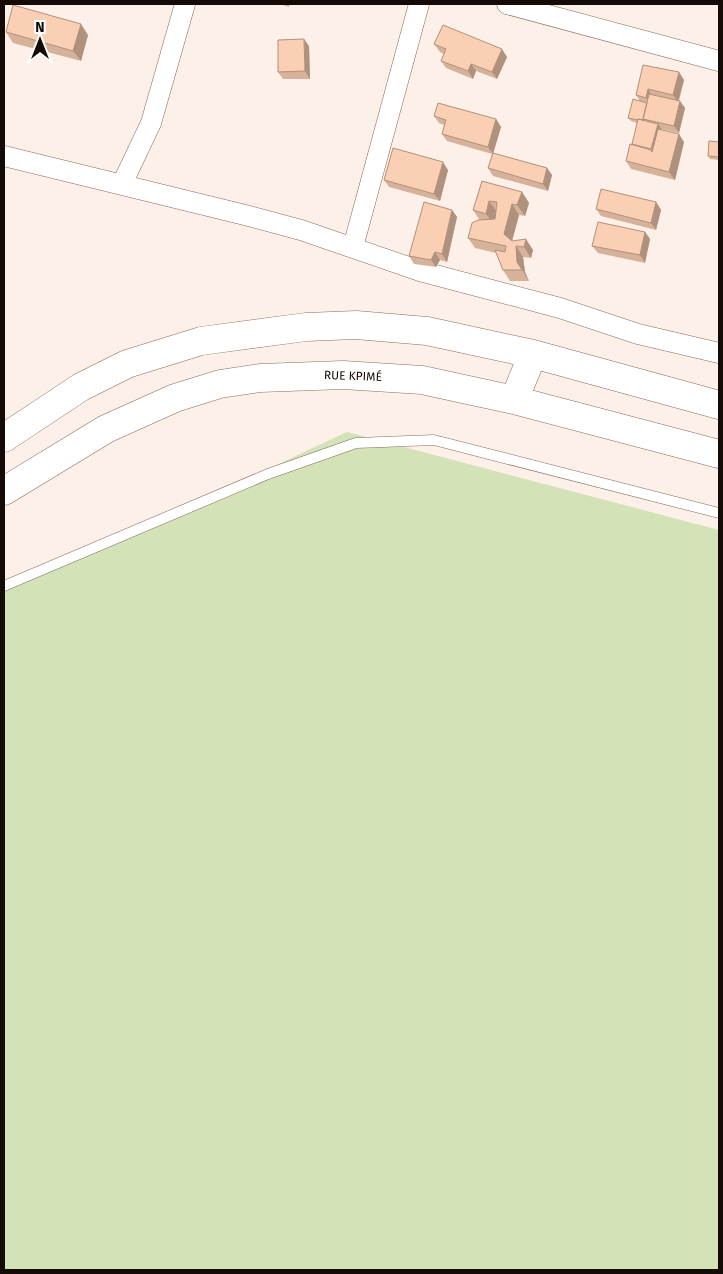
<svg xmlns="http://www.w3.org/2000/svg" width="723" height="1274" font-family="'Fira Sans',sans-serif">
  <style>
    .green { fill: #d3e2b7 }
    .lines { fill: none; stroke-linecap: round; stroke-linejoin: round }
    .service-casing { stroke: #876d5c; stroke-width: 11 }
    .minor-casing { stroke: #876d5c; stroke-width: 21 }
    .secondary-casing { stroke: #876d5c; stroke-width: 29 }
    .service { stroke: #fff; stroke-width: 10 }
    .minor { stroke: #fff; stroke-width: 20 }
    .secondary { stroke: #fff; stroke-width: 28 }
    .wall { fill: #d7b29a }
    .shaded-wall { fill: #af917d }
    .building { fill: #facfb3; stroke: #af917d }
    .labels { text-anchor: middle; stroke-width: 4; stroke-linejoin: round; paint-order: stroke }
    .street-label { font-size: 12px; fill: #150b06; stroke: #fff }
  </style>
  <rect width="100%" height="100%" fill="#fcf0e8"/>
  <path class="green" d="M347 432 719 530V1270H4V592Z"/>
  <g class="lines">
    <defs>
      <path id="service" d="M4 586 268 474 356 443 434 440 719 513"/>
      <path id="minor" d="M507 4 719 61
        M4 156 245 215 301 230 420 271 560 308 638 334 719 353
        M122 184 151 123 185 4
        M353 247 419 4"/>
      <path id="secondary" d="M514 400 533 354
        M4 438 81 387 127 364 201 341 306 327 356 325 427 331 533 354 719 405
        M4 491 106 429 175 398 220 384 260 378 343 375 422 380 514 400 719 454"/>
    </defs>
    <use href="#service" class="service-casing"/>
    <use href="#minor" class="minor-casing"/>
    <use href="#secondary" class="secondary-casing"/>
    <use href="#service" class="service"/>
    <use href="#minor" class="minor"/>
    <use href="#secondary" class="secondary"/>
  </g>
  <path class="wall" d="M280 4H290L289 7Z
    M6 32 88 35 81 61 13 43Z
    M434 44 507 57 497 79 476 71 473 79 446 68 441 61 444 54 440 52Z
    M309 46 310 79H283L278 72Z
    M643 65 684 80 679 101 685 108 679 133 661 129 684 142 675 180 631 169 626 161 633 145 632 144 637 123 631 121 628 118 640 101 636 95Z
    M434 116 496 119 501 127 493 153 547 168 552 175 548 191 493 176 488 168 492 154 447 141 442 134 444 125 439 123Z
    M719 142V160L710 159 708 156Z
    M448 170 440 201 389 187 384 180Z
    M482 181 522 192 529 203 525 216 519 215 512 241 533 250 531 258 523 257 525 272 529 281H510L503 270 496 253 475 248 468 238 479 219 473 210Z
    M656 202 661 210 656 230 601 216 596 209Z
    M452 210 457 217 447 262 440 260 436 267 414 264 409 256Z
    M645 232 650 239 645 263 598 253 592 246Z"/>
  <path class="shaded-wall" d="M81 24 88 35 81 61 73 51Z
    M304 39 309 46 310 79 305 71Z
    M502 49 507 57 497 79 492 72Z
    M471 64 476 71 473 79 468 71Z
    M679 72 684 80 678 102 673 95Z
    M648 89 653 97 651 105 646 98Z
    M680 101 685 108 679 133 674 126Z
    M496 119 501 127 493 154 488 147Z
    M658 124 663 131 657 156 651 149Z
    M679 134 684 142 675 180 669 172Z
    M443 162 448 170 440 201 434 194Z
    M547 168 552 175 548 191 543 184Z
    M522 192 529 203 525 216 517 205Z
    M489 201 497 212 494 224 486 214Z
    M656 202 661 210 656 230 651 223Z
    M512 204 519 215 511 245 504 234Z
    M452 210 457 217 447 262 442 254Z
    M645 232 650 239 645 263 640 255Z
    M526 239 533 250 531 258 524 247Z
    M516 246 523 257 525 272 529 281 517 262Z
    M435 252 440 260 436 267 431 260Z"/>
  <path class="building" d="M13 5 81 24 73 51 6 32Z
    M443 25 502 49 492 72 471 64 468 71 441 61 446 49 434 44Z
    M304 39 305 71 278 72V40Z
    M643 65 679 72 673 95 648 89 646 98 636 95Z
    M649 94 680 101 674 126 643 119Z
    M633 99 647 103 643 119H644V120L638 119V120L628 118Z
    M438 103 496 119 488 147 442 134 446 120 434 116Z
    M638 119 658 124 651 149 632 144Z
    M658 129 679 134 669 172 626 161 630 144 651 150 652 152Z
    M709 141 719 142V157L708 156Z
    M393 148 443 162 434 194 384 180Z
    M493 153 547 168 543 184 488 168Z
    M482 181 522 192 517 205 512 204 504 234 512 241 526 239 524 247 516 246 517 262 522 270H503L495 250 505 252 506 246 468 238 472 223 478 220 495 219 497 202 489 201 486 214 473 210Z
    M601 189 656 202 651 223 596 209Z
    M424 202 452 210 442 254 435 252 431 260 409 256Z
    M598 222 645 232 640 255 592 246Z"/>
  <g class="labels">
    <g class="street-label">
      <text transform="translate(353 376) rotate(2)" y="4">RUE KPIMÉ</text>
    </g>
  </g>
  <rect width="723" height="1274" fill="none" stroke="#150b06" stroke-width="10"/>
  <g transform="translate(40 40)" stroke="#ffffff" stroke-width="4" paint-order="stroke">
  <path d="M0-4L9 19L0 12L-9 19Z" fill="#150b06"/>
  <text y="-8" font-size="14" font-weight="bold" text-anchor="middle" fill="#150b06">N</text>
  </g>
</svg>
